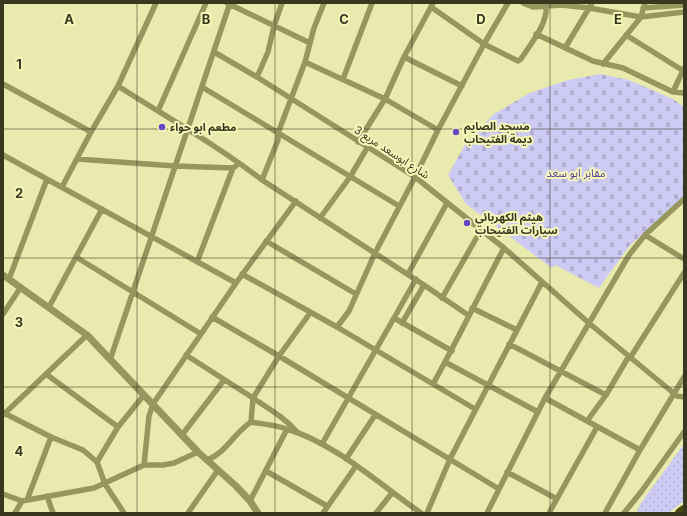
<svg xmlns="http://www.w3.org/2000/svg" width="687" height="516" font-family="Inter,'Noto Sans Arabic',sans-serif">
  <style>
    .cemetery { fill: url(#cemetery-stones) }
    .park { fill: url(#park-dots) }
    .lines { fill: none; stroke-linecap: round; stroke-linejoin: round }
    .minor { stroke: #96965e; stroke-width: 5.5 }
    .tertiary { stroke: #96965e; stroke-width: 7 }
    .trunk { stroke: #47460a; stroke-width: 10 }
    .grid { fill: none; stroke: #383820; stroke-width: 1; stroke-opacity: 0.55 }
    .poi-dot { fill: #6549c2; stroke: #f6f7b9; stroke-width: 1.5 }
    .labels { text-anchor: middle; stroke-width: 4; stroke-linejoin: round; paint-order: stroke }
    .poi-label { font-size: 11px; font-weight: bold; fill: #383820; stroke: #f6f7b9; text-anchor: start }
    .street-label { font-size: 11px; fill: #383820; stroke: #f6f7b9 }
    .park-label { font-size: 11px; fill: #513f97; stroke: #f6f7b9 }
    .grid-label { font-size: 13px; text-anchor: middle; font-weight: bold; fill: #383820; stroke: #f6f7b9; stroke-width: 4; stroke-linejoin: round; paint-order: stroke }
  </style>
  <defs>
    <pattern id="cemetery-stones" width="16" height="16" patternUnits="userSpaceOnUse"><rect width="16" height="16" fill="#cdcaf4"/><path d="M2 7V4a2 2 0 0 1 4 0v3zM10 15v-3a2 2 0 0 1 4 0v3z" fill="#b1aed1"/></pattern>
    <pattern id="park-dots" width="8" height="8" patternUnits="userSpaceOnUse"><rect width="8" height="8" fill="#cdcaf4"/><path d="M2 2h.1M6 6h.1" fill="none" stroke="#b1aed1" stroke-width="1.8" stroke-linecap="round"/></pattern>
  </defs>
  <rect width="100%" height="100%" fill="#e9eaad"/>
  <path class="cemetery" d="M600 74 629 80 673 99 684 107V195L681 202 630 245 599 288 555 265 552 268 466 204 448 175 466 143 494 114 530 93 568 80Z"/>
  <path class="park" d="M684 444V501L668 513H636L641 503Z"/>
  <g class="lines">
    <path class="minor" d="M227 3 310 43
      M523 3 533 7 562 5 589 8 641 17 684 12
      M431 7 484 44 518 61 521 59C531 43 549 23 546 3
      M643 8 684 5
      M536 34 593 61 623 68 673 92 684 93
      M626 35 682 70
      M565 48 592 3
      M214 52 257 77 415 177 504 248 590 324 677 396 684 397
      M404 57 462 86
      M305 62 385 99 438 130
      M603 64 641 17 645 3
      M257 77 268 52 274 26 282 3
      M343 79 372 3
      M3 84 91 132
      M118 86C166 117 217 145 262 180L424 285 402 323
      M202 87 399 206
      M673 92 684 68
      M158 111 206 3
      M358 142 385 99 404 57 433 3
      M3 155 236 283
      M77 159 175 166 233 168
      M262 180 278 140V133L305 62 314 28 324 3
      M62 187 91 132 118 86 156 3
      M320 218 350 177 367 148
      M645 235 684 259
      M266 241 356 294
      M76 257 201 334
      M197 262 233 168 236 166
      M242 274 337 327
      M408 274 447 203
      M9 279 47 179
      M424 285 468 315
      M442 298 481 230
      M49 307 102 209
      M472 308 517 330
      M3 314 21 287
      M212 317 279 356 499 489
      M394 318 416 279
      M509 344 606 395
      M186 355 253 398 251 422
      M629 356 606 395 587 421 640 450
      M630 358 684 273
      M110 360 230 3
      M445 362 538 412
      M46 374 118 427
      M433 384C458 339 480 293 504 248
      M545 398 587 421
      M475 409 337 327 349 311 375 253 415 177 438 130 484 44 508 3
      M4 413 51 437 83 450 97 462 105 484 124 513
      M3 415 87 335
      M297 432C284 417 269 409 253 398L279 356 310 313
      M182 435 224 380
      M322 444 394 318 452 351
      M346 459 375 415
      M207 460C226 453 234 433 251 422 263 424 275 425 287 429 336 444 379 484 421 513
      M97 462 118 427 144 395
      M144 465 149 416 153 404 236 283 296 201
      M266 471 327 506
      M507 472 557 499
      M3 494 22 501 94 488 144 465H163L174 463 198 452
      M47 496 53 513
      M27 500 51 437
      M250 501 287 429
      M15 513 22 501
      M188 513 218 470
      M323 513 356 466
      M376 513 392 493
      M427 513 450 459 542 282
      M487 513 545 398 629 255 645 235 684 199
      M549 513 597 427
      M605 513 640 450 684 377
      M624 513 641 492 684 432"/>
    <path class="tertiary" d="M3 275 87 335 198 452 236 486 250 501 258 513"/>
    <path class="trunk" d="M680 513 684 510"/>
  </g>
  <path class="grid" d="M137 3V513M275 3V513M412 3V513M550 3V513M3 129H684M3 258H684M3 387H684"/>
  <g class="poi-dot">
    <circle cx="162" cy="127" r="4"/>
    <circle cx="456" cy="132" r="4"/>
    <circle cx="467" cy="223" r="4"/>
  </g>
  <g class="labels">
    <g class="poi-label">
      <text x="464" y="130">مسجد الصايم<tspan x="464" dy="13">ديمة الفتيحاب</tspan></text>
      <text x="170" y="131">مطعم ابو حواء</text>
      <text x="475" y="221">هيثم الكهربائي<tspan x="475" dy="13">سيارات الفتيحاب</tspan></text>
    </g>
    <g class="street-label">
      <text transform="translate(392 152) rotate(33)" y="4">شارع ابوسعد مربع 3</text>
    </g>
    <g class="park-label">
      <text x="576" y="177">مقابر ابو سعد</text>
    </g>
  </g>
  <g class="grid-label">
    <text x="69" y="24">A</text>
    <text x="206" y="24">B</text>
    <text x="344" y="24">C</text>
    <text x="481" y="24">D</text>
    <text x="618" y="24">E</text>
    <text x="19" y="69">1</text>
    <text x="19" y="198">2</text>
    <text x="19" y="327">3</text>
    <text x="19" y="456">4</text>
  </g>
  <rect width="687" height="516" fill="none" stroke="#383820" stroke-width="8"/>
</svg>
